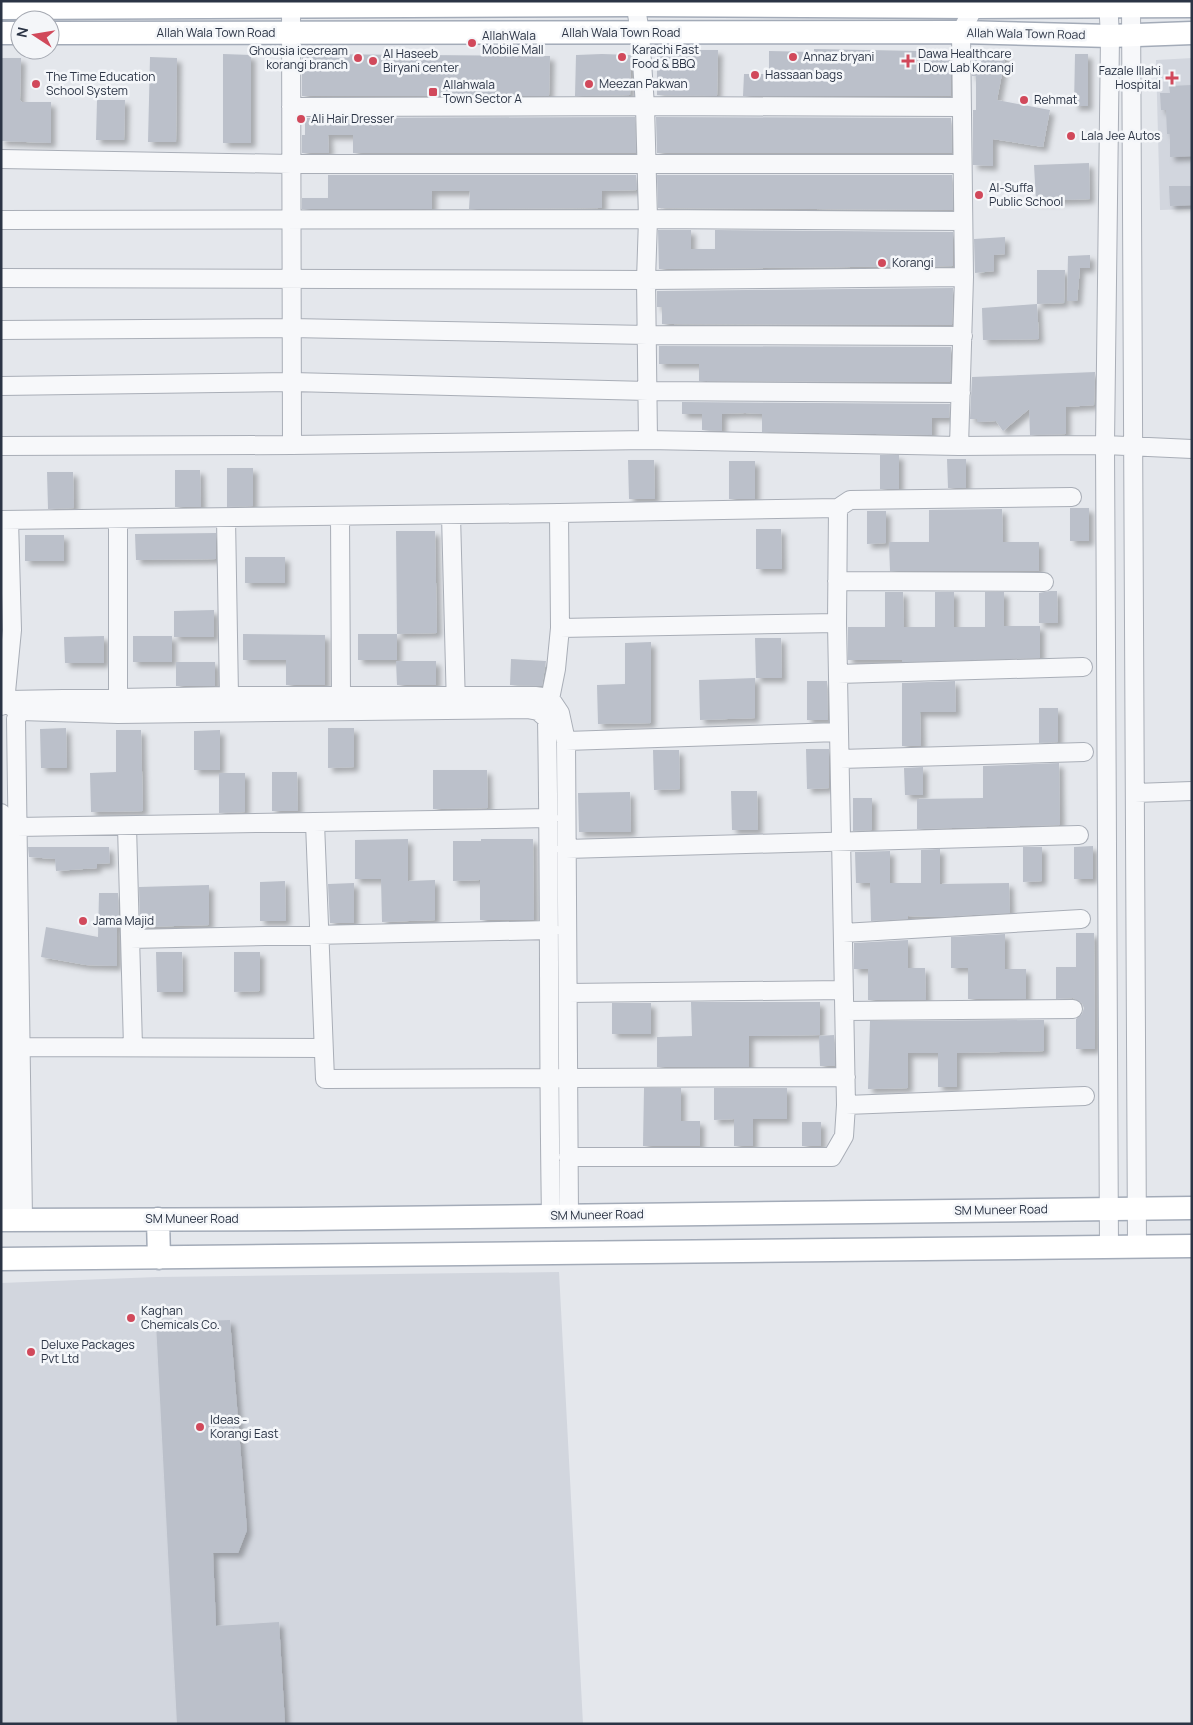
<svg xmlns="http://www.w3.org/2000/svg" width="1193" height="1725" font-family="Manrope,sans-serif">
  <style>
    .built { fill: #d2d6de }
    .building { fill: #bbc0ca; filter: url(#shadow) }
    .lines { fill: none; stroke-linecap: round; stroke-linejoin: round }
    .minor-casing { stroke: #a9aeb7; stroke-width: 20 }
    .major-casing { stroke: #a3abb8; stroke-width: 25 }
    .minor { stroke: #f7f8fa; stroke-width: 18 }
    .major { stroke: #fff; stroke-width: 22 }
    .poi-dot { fill: #d1495b; stroke: #f4f6f9; stroke-width: 2 }
    .labels { text-anchor: middle; stroke-width: 5; stroke-linejoin: round; paint-order: stroke }
    .street-label { font-size: 12px; fill: #2b3445; stroke: #f4f6f9 }
    .poi-label { font-size: 12px; fill: #2b3445; stroke: #f4f6f9; text-anchor: start }
  </style>
  <defs>
    <filter id="shadow"><feDropShadow dx="4.5" dy="4.5" stdDeviation="2.5" flood-color="#0004"/></filter>
  </defs>
  <rect width="100%" height="100%" fill="#e4e7ec"/>
  <path class="built" d="M1192 58V209L1160 210 1156 60Z
    M559 1272 583 1724H1V1283L157 1277Z"/>
  <path class="building" d="M814 49 920 51V54L951 53V96H743L744 74H769V51L814 52Z
    M657 50H718L717 96 657 95Z
    M1006 53 997 100 1050 110 1043 147 993 139V166L973 165V110H976V76H972V54Z
    M223 54 251 55V143H223Z
    M302 54 550 56 549 96H302Z
    M602 54 631 55 630 95 575 96 576 55Z
    M1075 54H1088V106H1074Z
    M150 57 177 58 176 142H148Z
    M1 58H21L20 100 22 102H51V143L1 141Z
    M1192 85V156L1170 157V134H1167L1166 110H1161L1160 93H1170L1169 86Z
    M97 100H125L124 140H96Z
    M635 117 636 153H353V135H328L329 153H302V135H305V118Z
    M656 117 951 118 952 153H657Z
    M1089 163 1090 199 1036 201 1034 165Z
    M328 175H636L637 190 602 191V208L469 209 470 191H432V209H302V198H328Z
    M657 175H952L953 210 658 208Z
    M1169 186H1192V205L1170 206Z
    M658 230H691V249H715V230L953 232V266L659 269Z
    M1005 237V254L994 255V271L975 273 974 239Z
    M1090 255V268H1080L1077 301H1067L1068 256Z
    M1037 270H1065L1064 303 1037 304Z
    M953 288 952 325 662 324V307H657V291Z
    M1037 304 1039 339 983 340 982 308Z
    M659 346 951 347 950 382 699 381V364H659Z
    M1095 372 1094 405 1066 407V434L1030 435 1029 409 1003 431 996 421 977 422V419H970L972 377Z
    M682 402 950 404 949 418H932V435L762 432V414L745 413 722 414V431L702 430V414H682Z
    M880 455H899V489H880Z
    M947 459H966V488H948Z
    M628 460H654L655 499H629Z
    M729 461H755V499H729Z
    M227 468H253V506L227 507Z
    M175 470H200L201 507H175Z
    M47 472H73L74 508 48 509Z
    M1070 508H1089V541H1070Z
    M1002 509 1003 542H1039V571H890L889 542H929V510Z
    M867 511H886V543L867 544Z
    M756 529H781L782 569H756Z
    M396 531H435L437 633 397 634Z
    M216 533V559L136 560 135 534Z
    M25 535H64V561H25Z
    M245 557H285V583H245Z
    M1050 591H1057L1058 623H1039V593Z
    M885 592H903L904 627H935V592H954V627H985V592H1004V626H1040V658L902 662V660H848V627H885Z
    M214 610V637H174V611Z
    M243 634 325 635V685H286V660H243Z
    M358 634H397V660H358Z
    M104 636V663H65L64 637Z
    M133 636H172V662H133Z
    M755 638H781L782 678H756Z
    M651 642V723L598 724 597 685 625 684V643Z
    M511 659 546 661 542 686 510 685Z
    M396 661H436V685H397Z
    M176 662H215V686H176Z
    M755 678V718L700 720 699 680Z
    M807 681H827L828 720H807Z
    M955 681 956 712H920L921 746H902V683Z
    M1039 708H1058V742L1039 743Z
    M66 728 67 768H41L40 729Z
    M328 728H354V767L328 768Z
    M116 730H141L143 811 91 812 90 773 116 772Z
    M220 730V770H194V731Z
    M806 749H829V788L807 789Z
    M653 750H679L680 789 654 790Z
    M1059 763 1060 825 917 829V799L983 798V766Z
    M923 767V795H905L904 768Z
    M433 770H487L488 808 433 809Z
    M272 772H297L298 811H272Z
    M219 773H245V812L219 813Z
    M731 791H757L758 830H732Z
    M630 792 631 832H579L578 793Z
    M853 798H872V830L853 831Z
    M408 839V881L435 880V920L382 922 381 879H355V840Z
    M481 839H533L534 920H480V880L453 881V841H481Z
    M1093 846V879H1074V847Z
    M28 847H109L110 863 97 864V868L56 871 55 859 29 857Z
    M1023 847H1042V881L1023 882Z
    M940 849V884L1009 883 1010 913 936 917 908 916V919L871 921 870 883H856L855 852 890 851V883H921V850Z
    M285 881 286 921H260V882Z
    M354 883V923H330L328 884Z
    M209 885V925L140 927 139 887Z
    M99 893H118L119 927H117V966L86 965 41 957 46 927 98 937Z
    M1076 933H1094L1095 1049H1076V1019L1082 1014 1084 1008 1082 1003 1073 998 1056 999V967H1076Z
    M1005 934V969H1026V999H968V968H951V937Z
    M908 940V968H925L926 1000H868V969H854V943Z
    M156 952H182L183 992H157Z
    M234 952H260V991L234 992Z
    M691 1002H820V1035L749 1036V1067H657V1037L692 1036Z
    M612 1003H651V1034H612Z
    M1044 1020V1051L957 1053V1087H938V1053H908V1088L868 1089 870 1021Z
    M834 1035 835 1066H820L819 1036Z
    M644 1088H681V1121H700V1146H643Z
    M714 1088H787V1119H753V1146H734V1119L714 1120Z
    M802 1122H821V1146H802Z
    M230 1320 247 1530 238 1553H213L216 1626 279 1622 285 1724H177L156 1323Z"/>
  <g class="lines">
    <defs>
      <path id="minor" d="M291 1 292 445
        M635 1 640 33 645 106 648 219 646 280 648 440
        M1108 1 1110 36 1105 445 1109 1247
        M1131 1 1137 1247
        M291 107 645 106 961 107
        M1 159 292 164H962
        M1 220 648 219 962 221
        M1 278 646 280 964 277
        M1 330 291 328 647 335 963 336
        M1 386 292 382 648 391 961 393
        M1 446 292 445 648 440 959 446 1105 445 1192 449
        M959 446 964 277 961 32 974 7 973 1
        M451 515 456 707
        M340 516 341 696
        M226 518 229 696
        M118 519V698
        M1 520 559 513 838 508 850 500 1072 497
        M9 520 12 630 6 692 13 708
        M837 581 1044 582
        M560 628 837 623
        M838 674 1083 667
        M1 706 8 700 229 696H535L550 698 560 713 566 741 569 1215
        M548 709 556 669 560 628 559 513
        M566 741 839 732
        M840 759 1084 752
        M1135 793 1192 791
        M1 813 2 955 9 1220
        M315 823 325 1079 846 1077
        M127 826 133 1047
        M17 827 549 818
        M566 849 1079 835
        M843 933 1081 919
        M130 939 550 930
        M568 993 844 990
        M845 1011 1073 1009
        M20 1047 323 1048
        M846 1105 1085 1096
        M568 1157H832L844 1136 846 1105 837 623 838 508
        M23 1219 16 719 21 711 118 714 527 709 538 711 547 719C550 885 548 1050 551 1216"/>
      <path id="major" d="M1 8 635 5 974 7 1192 6
        M1 33H20
        M50 33 961 32 1110 36 1192 33
        M158 1219 159 1258
        M1 1220 299 1219 1192 1208
        M1 1259 1192 1246"/>
    </defs>
    <use href="#minor" class="minor-casing"/>
    <use href="#major" class="major-casing"/>
    <use href="#minor" class="minor"/>
    <use href="#major" class="major"/>
  </g>
  <g class="poi-dot">
    <circle cx="472" cy="43" r="5"/>
    <circle cx="622" cy="57" r="5"/>
    <circle cx="793" cy="57" r="5"/>
    <circle cx="358" cy="58" r="5"/>
    <circle cx="373" cy="61" r="5"/>
    <path d="M905.5 53.5h5v5h5v5h-5v5h-5v-5h-5v-5h5z"/>
    <circle cx="755" cy="75" r="5"/>
    <path d="M1169.5 70.5h5v5h5v5h-5v5h-5v-5h-5v-5h5z"/>
    <circle cx="36" cy="84" r="5"/>
    <circle cx="589" cy="84" r="5"/>
    <rect x="428" y="87" width="10" height="10" rx="2.5"/>
    <circle cx="1024" cy="100" r="5"/>
    <circle cx="301" cy="119" r="5"/>
    <circle cx="1071" cy="136" r="5"/>
    <circle cx="979" cy="195" r="5"/>
    <circle cx="882" cy="263" r="5"/>
    <circle cx="83" cy="921" r="5"/>
    <circle cx="131" cy="1318" r="5"/>
    <circle cx="31" cy="1352" r="5"/>
    <circle cx="200" cy="1427" r="5"/>
  </g>
  <g class="labels">
    <g class="street-label">
      <text x="216" y="37">Allah Wala Town Road</text>
      <text x="621" y="37">Allah Wala Town Road</text>
      <text transform="translate(1026 34) rotate(1)" y="4">Allah Wala Town Road</text>
      <text transform="translate(1001 1210) rotate(-1)" y="4">SM Muneer Road</text>
      <text transform="translate(597 1215) rotate(-1)" y="4">SM Muneer Road</text>
      <text x="192" y="1223">SM Muneer Road</text>
    </g>
    <g class="poi-label">
      <text x="482" y="40">AllahWala<tspan x="482" dy="14">Mobile Mall</tspan></text>
      <text x="632" y="54">Karachi Fast<tspan x="632" dy="14">Food &amp; BBQ</tspan></text>
      <text x="348" y="55" text-anchor="end">Ghousia icecream<tspan x="348" dy="14">korangi branch</tspan></text>
      <text x="383" y="58">Al Haseeb<tspan x="383" dy="14">Biryani center</tspan></text>
      <text x="918" y="58">Dawa Healthcare<tspan x="918" dy="14">| Dow Lab Korangi</tspan></text>
      <text x="803" y="61">Annaz bryani</text>
      <text x="1161" y="75" text-anchor="end">Fazale Illahi<tspan x="1161" dy="14">Hospital</tspan></text>
      <text x="765" y="79">Hassaan bags</text>
      <text x="46" y="81">The Time Education<tspan x="46" dy="14">School System</tspan></text>
      <text x="599" y="88">Meezan Pakwan</text>
      <text x="443" y="89">Allahwala<tspan x="443" dy="14">Town Sector A</tspan></text>
      <text x="1034" y="104">Rehmat</text>
      <text x="311" y="123">Ali Hair Dresser</text>
      <text x="1081" y="140">Lala Jee Autos</text>
      <text x="989" y="192">Al-Suffa<tspan x="989" dy="14">Public School</tspan></text>
      <text x="892" y="267">Korangi</text>
      <text x="93" y="925">Jama Majid</text>
      <text x="141" y="1315">Kaghan<tspan x="141" dy="14">Chemicals Co.</tspan></text>
      <text x="41" y="1349">Deluxe Packages<tspan x="41" dy="14">Pvt Ltd</tspan></text>
      <text x="210" y="1424">Ideas -<tspan x="210" dy="14">Korangi East</tspan></text>
    </g>
  </g>
  <rect width="1193" height="1725" fill="none" stroke="#2b3445" stroke-width="5"/>
  <g transform="translate(35 35) rotate(282)"><circle r="24" fill="#f4f6f9" stroke="#a4a8b1"/>
  <path d="M0-4L9 19L0 12L-9 19Z" fill="#d1495b"/>
  <text y="-8" font-size="14" font-weight="bold" text-anchor="middle" fill="#2b3445">N</text>
  </g>
</svg>
